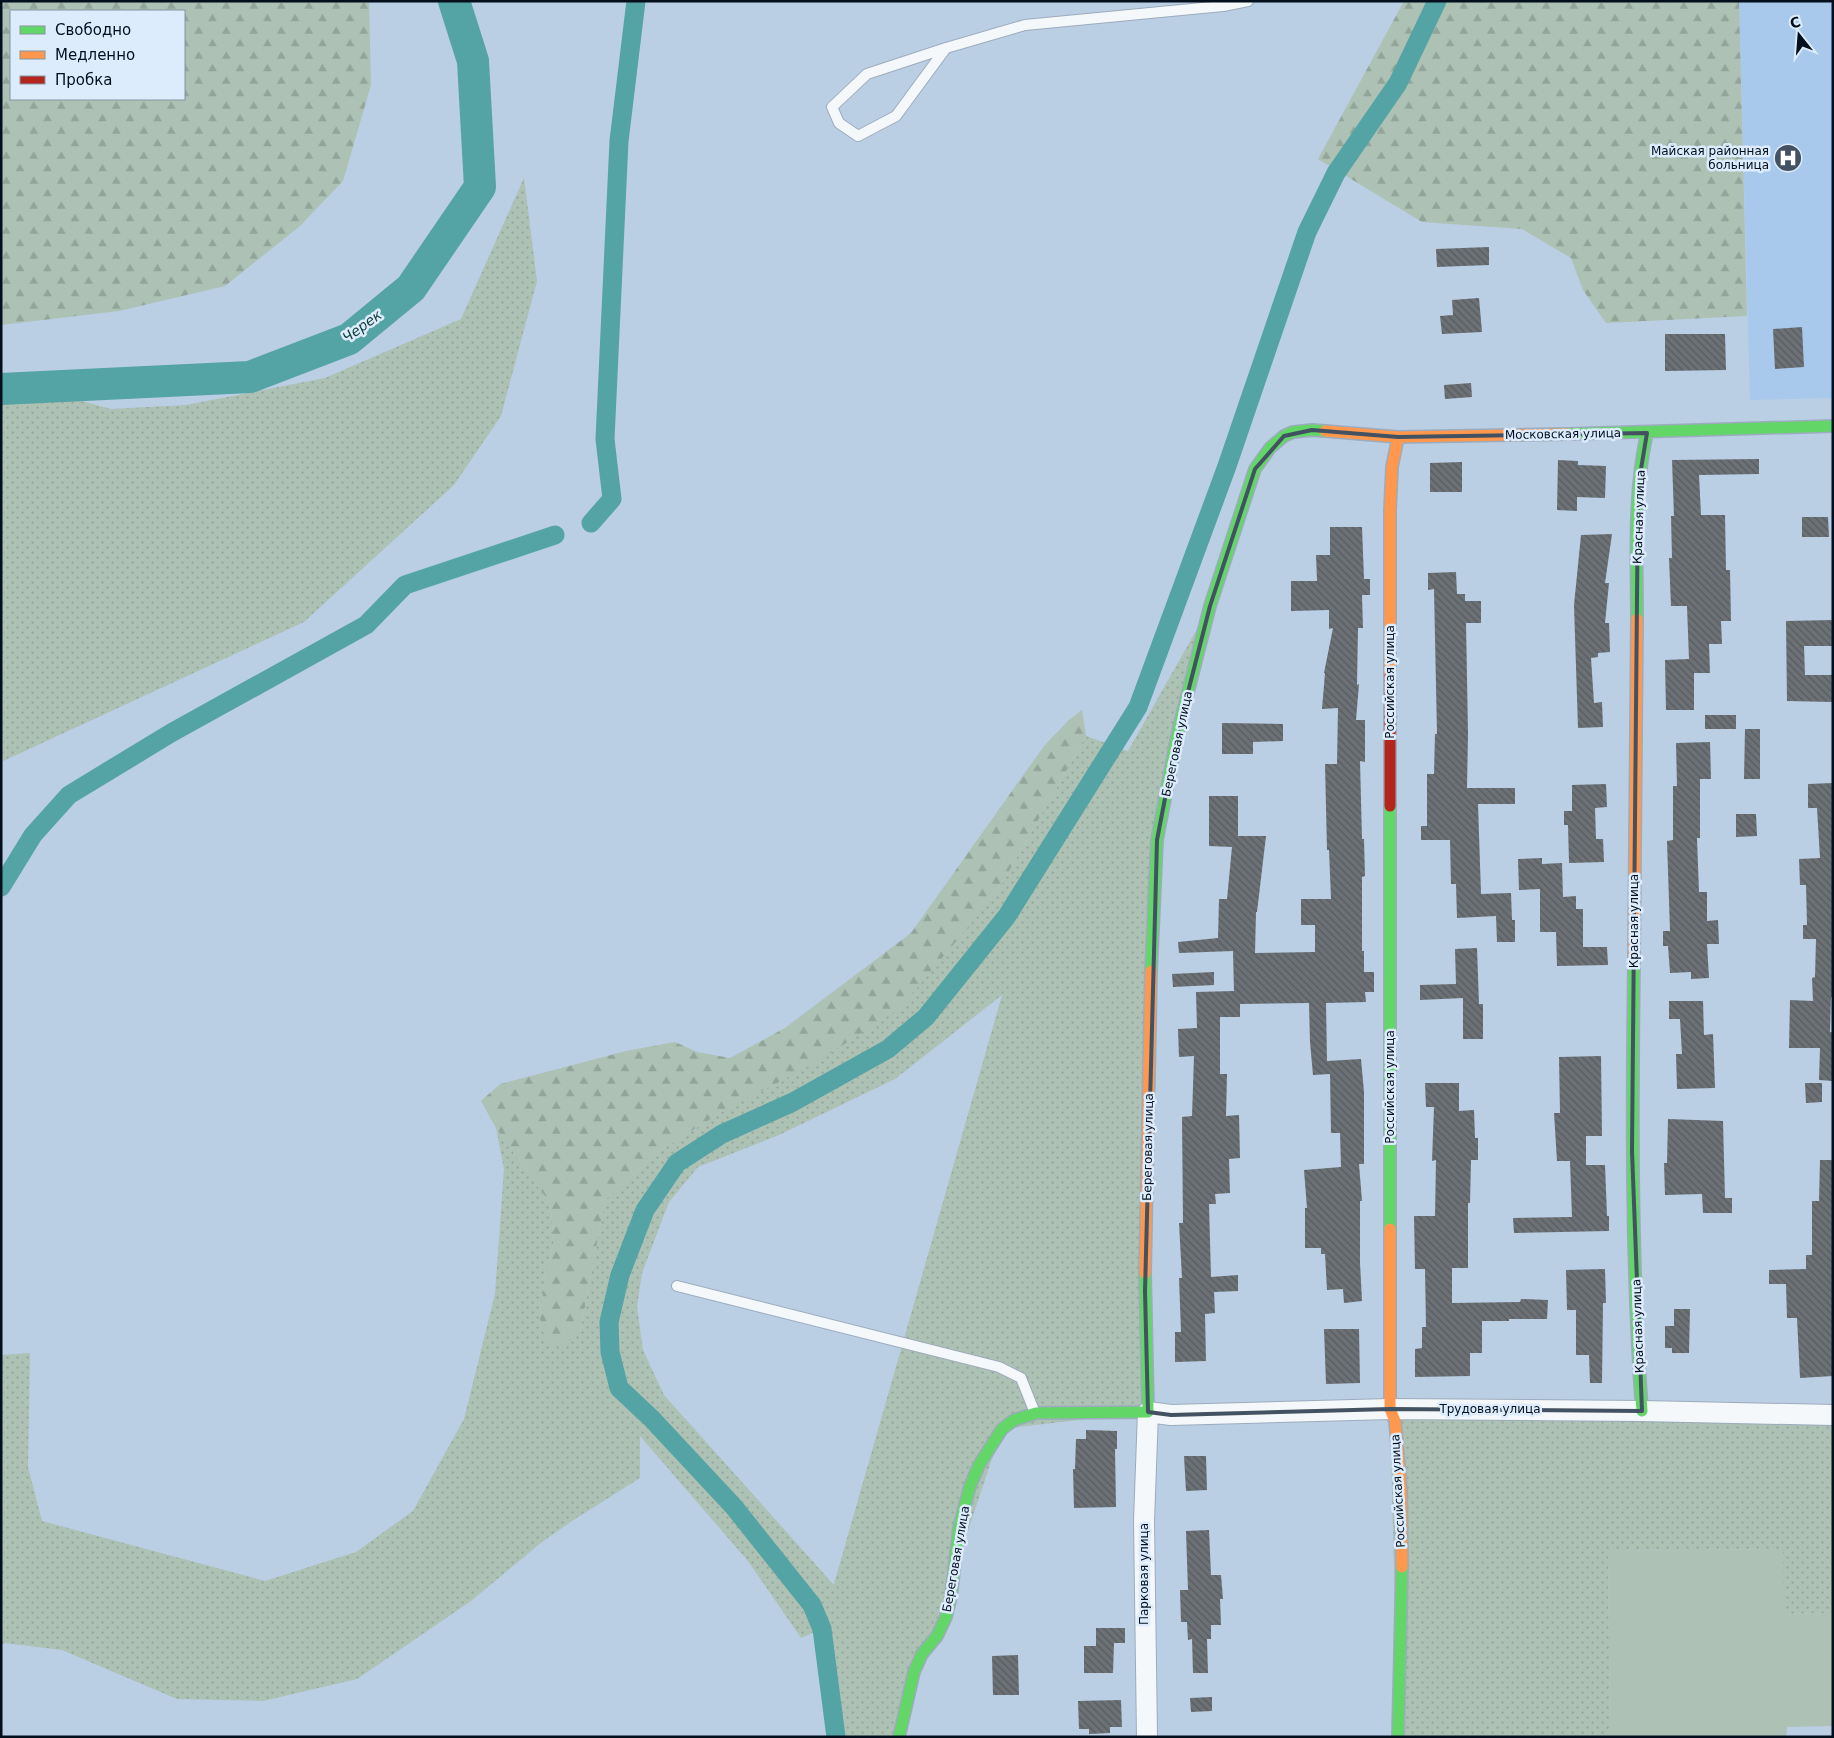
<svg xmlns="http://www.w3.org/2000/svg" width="1834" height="1738" font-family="'DejaVu Sans',sans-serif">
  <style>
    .built { fill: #a8c9eb }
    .grass { fill: url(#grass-dots); fill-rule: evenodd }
    .forest { fill: url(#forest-firs); fill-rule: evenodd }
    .park { fill: #adc1b4 }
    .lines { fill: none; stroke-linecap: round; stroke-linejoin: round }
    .canal { stroke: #54a3a5; stroke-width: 19 }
    .river { stroke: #54a3a5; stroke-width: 32 }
    .building { fill: url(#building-back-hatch) }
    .lane-casing { stroke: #9cacbd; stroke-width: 12 }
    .street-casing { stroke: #9cacbd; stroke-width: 22 }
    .fast-casing { stroke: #9cacbd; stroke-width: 14 }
    .slow-casing { stroke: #9cacbd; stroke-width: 14 }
    .jam-casing { stroke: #9cacbd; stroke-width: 14 }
    .lane { stroke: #f5f8fb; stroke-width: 10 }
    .street { stroke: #f5f8fb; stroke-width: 20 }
    .fast { stroke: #63d668; stroke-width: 11 }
    .slow { stroke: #ff974d; stroke-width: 11 }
    .jam { stroke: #b3261e; stroke-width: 11 }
    .marked { fill: none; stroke: #435262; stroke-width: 4; stroke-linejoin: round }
    .labels { text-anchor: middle; stroke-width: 5; stroke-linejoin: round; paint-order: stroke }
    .poi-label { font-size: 12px; fill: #030f1c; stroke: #ddecfc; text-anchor: end }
    .street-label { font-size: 12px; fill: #030f1c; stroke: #ddecfc }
    .water-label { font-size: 14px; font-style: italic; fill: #0f3d3a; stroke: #ddecfc }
  </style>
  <defs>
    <pattern id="grass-dots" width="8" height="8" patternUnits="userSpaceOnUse" patternTransform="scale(1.25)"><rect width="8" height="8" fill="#adc1b4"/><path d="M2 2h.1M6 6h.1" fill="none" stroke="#93a59a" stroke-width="1.8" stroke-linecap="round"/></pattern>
    <pattern id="forest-firs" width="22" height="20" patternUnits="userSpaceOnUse" patternTransform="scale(1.25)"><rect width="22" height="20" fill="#adc1b4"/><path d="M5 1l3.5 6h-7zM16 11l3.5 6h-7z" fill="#93a59a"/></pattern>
    <pattern id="building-back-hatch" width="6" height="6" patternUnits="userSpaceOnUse" patternTransform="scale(1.25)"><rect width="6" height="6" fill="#6c7175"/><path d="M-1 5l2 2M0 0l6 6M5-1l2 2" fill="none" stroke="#575b5f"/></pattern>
  </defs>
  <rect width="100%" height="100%" fill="#bacee4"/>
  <path class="built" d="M1739 1H1833V398L1750 400Z"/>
  <path class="grass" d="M524 178 537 281 501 416 454 485 304 622 1 762V379L111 409 186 405 325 378 461 319Z
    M1210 606 1157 840 1148 1412 1002 1429 899 1737H836L822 1629 801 1638 748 1561 640 1436V1478L575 1519 542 1542 471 1601 357 1679 263 1701 177 1699 62 1650 4 1643 1 1645V1355L30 1353 28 1467 42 1521 265 1581 356 1552 413 1511 464 1419 495 1294 504 1169 496 1128 550 1203 554 1241 545 1275 540 1319 580 1333 605 1200 658 1152 720 1113 996 894 1086 736 1128 751ZM1002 995 834 1584H833L664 1395 643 1350 637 1307 642 1273 669 1202 698 1167 779 1135 895 1079Z
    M1390 1409 1833 1415V1613L1783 1614V1549L1608 1551 1610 1737H1398Z"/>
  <path class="forest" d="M1 1H369L371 85 343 181 300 226 225 286 119 311 1 325ZM11 11H184V99H11Z
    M1404 1H1739L1747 316 1606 323 1583 290 1571 258 1522 229 1422 222 1318 159Z
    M1082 710 1086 736 996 894 900 1008 815 1063 720 1113 658 1152 605 1200 580 1333 561 1346 546 1342 540 1319 545 1275 554 1241 550 1203 496 1128 481 1101 500 1084 626 1051 675 1042 697 1052 730 1058 785 1028 911 933 1044 746 1069 720Z"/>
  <path class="park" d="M1783 1549 1784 1614 1833 1613V1726L1787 1727 1786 1737H1610L1608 1551Z"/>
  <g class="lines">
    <path class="canal" d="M591 523 612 499 605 439 619 141 636 1
      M1 887 33 835 69 795 171 733 366 625 405 585 555 535
      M836 1737 822 1629 812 1605 734 1507 652 1419 619 1388 610 1352 609 1322 620 1275 645 1210 677 1163 722 1134 793 1102 888 1049 926 1017 1007 916 1138 707 1227 466 1307 232 1336 173 1398 83 1437 1"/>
    <path class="river" d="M1 389 250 377 349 339 411 288 480 187 473 61 454 1"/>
  </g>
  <path class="building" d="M1489 247V265L1437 267 1436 249Z
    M1479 298 1482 332 1442 334 1440 316 1453 315 1452 300Z
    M1802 327 1804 367 1775 369 1773 329Z
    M1665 334H1725L1726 370 1665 371Z
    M1471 383 1472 397 1445 399 1444 385Z
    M1759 459V474L1699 475 1701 515H1725L1726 570H1730L1731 621H1721L1722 644H1709L1710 673H1694V710H1666L1665 660 1689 659 1687 606H1671L1669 558H1672L1671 516H1674L1672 460Z
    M1558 460 1578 461V465L1606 466 1605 498 1577 497V511L1557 510Z
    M1462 462V492H1430V463Z
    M1802 517H1828L1829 537H1802Z
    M1330 527H1362L1364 579H1370V595H1362L1363 628H1358L1357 685 1359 684 1356 720H1365V762L1360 761 1362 839H1364L1365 876 1362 877V951H1364V972H1374V992H1365L1366 1002 1326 1003 1327 1061 1361 1059 1364 1092V1164H1359L1362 1201H1360V1263L1362 1301 1344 1303 1343 1289 1327 1290 1325 1254H1321V1248H1305V1208H1307L1304 1170 1341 1167 1340 1133H1331L1330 1074 1313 1075 1310 1042 1309 1003 1240 1004V1017H1220V1074H1227L1226 1116 1239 1115 1240 1158 1229 1159 1230 1193 1215 1194 1216 1204H1209L1211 1277 1238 1275V1291L1214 1292 1215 1313 1205 1314 1206 1361 1175 1362V1332H1181L1179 1278H1182L1179 1223H1183L1182 1117 1192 1116 1194 1056 1179 1057 1178 1029 1197 1028 1196 992 1234 991 1233 951 1179 953 1178 942 1218 938 1219 899H1227L1232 847 1209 846V796H1238V836H1266L1257 912H1256L1255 953 1315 952V925H1301V899H1331L1329 850H1327L1325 764H1337L1338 708 1322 709 1325 673H1324L1333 628 1329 629V610L1291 611V581H1317L1316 555H1330Z
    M1612 534 1605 583H1609L1605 623H1609L1610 652 1598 653V657L1591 658 1594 703 1602 702 1603 727 1578 728 1574 605 1581 535Z
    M1456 572 1457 594H1465V601H1481V623H1466L1468 734 1467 788H1515V804H1478L1481 894 1511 893 1512 920H1515V942H1497L1496 916 1457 918 1456 884H1451L1450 840H1421V826H1427V774H1434L1435 734H1437L1434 589 1428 590V573Z
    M1833 620V646H1804L1805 675H1833V702L1787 701 1786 621Z
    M1705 715H1736V729H1705Z
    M1222 723 1283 724V741L1253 742V754H1222Z
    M1745 729H1760V779H1744Z
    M1710 742 1711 779H1700V838H1697L1699 892H1707V921L1718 920 1719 944H1707L1709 978 1691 979V972L1670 973 1668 946H1663V931H1670L1667 841 1673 840V786H1677L1676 743Z
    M1833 783V997H1831L1830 1032H1833V1081L1819 1080 1820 1048H1789L1790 1000 1813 1001 1812 978 1815 977 1816 939H1803V925H1807L1806 885H1800L1799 859 1820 858 1817 808H1808V784Z
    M1606 784 1607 807 1595 808 1596 839H1603L1604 862 1569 863 1568 825H1564V811H1572V785Z
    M1736 814H1756L1757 836 1736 837Z
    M1542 858V864L1562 863 1563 897 1576 896V909H1583V947H1607L1608 965 1557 966 1556 932H1540V889L1519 890 1518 859Z
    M1477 948 1479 1004H1483V1039H1463V998L1420 1000V985L1456 984 1455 949Z
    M1214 972V985L1173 987 1172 974Z
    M1669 1001H1703L1704 1035 1713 1034 1715 1088 1677 1089 1676 1054H1682L1680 1019H1669Z
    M1601 1056 1602 1136H1586V1165H1605L1607 1216H1609V1231L1514 1233 1513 1218 1572 1217 1570 1161H1557L1554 1113H1560L1559 1057Z
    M1425 1083H1459V1111L1474 1110 1475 1138H1478V1160H1471L1470 1203H1468V1268H1452V1303L1520 1302 1521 1299 1548 1300 1547 1319H1509V1321H1482V1353H1470V1376L1415 1377V1349L1422 1348V1327H1426L1425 1269H1415L1414 1216H1435L1436 1160 1432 1161 1434 1107H1426Z
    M1805 1083H1822V1102L1806 1103Z
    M1668 1119 1723 1121 1725 1198H1732V1213H1703L1702 1194 1665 1195 1664 1163H1667Z
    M1820 1160H1833V1376L1800 1378 1797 1318H1787L1786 1284H1769V1270L1806 1269V1255H1812V1201H1819Z
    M1605 1269 1606 1303H1603L1602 1383H1590L1589 1355H1576V1310H1567L1566 1270Z
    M1674 1309H1690L1689 1353H1672V1348H1665V1326H1674Z
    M1324 1329H1359L1360 1383 1326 1384Z
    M1086 1430 1117 1431V1449H1115L1116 1507 1074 1508 1073 1469H1075L1076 1439H1086Z
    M1184 1456H1206L1207 1490 1186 1491Z
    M1209 1530 1211 1575H1221L1223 1599H1220L1221 1625H1211V1639H1207L1208 1673H1193L1192 1639 1188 1640 1187 1622H1181L1180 1590H1188L1186 1531Z
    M1096 1628H1125V1643H1114L1113 1673H1084V1646H1096Z
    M1018 1655 1019 1695H993L992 1656Z
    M1212 1697V1711L1191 1712 1190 1698Z
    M1121 1700 1122 1727H1110V1733L1089 1734V1729H1079L1078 1701Z"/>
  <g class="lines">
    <defs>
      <path id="lane" d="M946 48 896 116 858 136 839 123 832 107 867 74 946 48 1025 25 1223 6 1248 1
        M677 1286 999 1367 1021 1378 1035 1413"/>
      <path id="street" d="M1147 1737 1144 1521 1148 1412 1171 1415 1390 1409 1642 1411 1833 1415"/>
      <path id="fast" d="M1568 434 1833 426
        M1637 619C1637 557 1633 494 1647 433
        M1390 806V1229
        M1634 959C1632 1110 1631 1261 1642 1411
        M1151 971 1157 840 1178 731 1210 606 1255 469 1270 448 1284 436 1293 432 1312 430 1325 431
        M899 1737 914 1672 922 1654 937 1636 946 1617 951 1596 959 1528 970 1486 979 1465 1002 1429 1014 1420 1036 1413 1148 1412 1145 1273
        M1398 1737 1402 1567"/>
      <path id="slow" d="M1325 431 1398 437 1568 434
        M1390 676V511L1392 467 1398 437
        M1634 959 1637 619
        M1390 1229V1409L1395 1421 1401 1489 1402 1567
        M1145 1273 1151 971"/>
      <path id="jam" d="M1390 676V806"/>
    </defs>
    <use href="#lane" class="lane-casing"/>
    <use href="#street" class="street-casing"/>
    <use href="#fast" class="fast-casing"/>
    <use href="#slow" class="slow-casing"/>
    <use href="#jam" class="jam-casing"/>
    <use href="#lane" class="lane"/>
    <use href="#street" class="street"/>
    <use href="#fast" class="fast"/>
    <use href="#slow" class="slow"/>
    <use href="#jam" class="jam"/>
  </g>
  <path class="marked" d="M1312 430 1398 437 1647 433 1638 487 1632 1151 1642 1411 1390 1409 1171 1415 1148 1412 1145 1291 1157 840 1178 731 1210 606 1255 469 1284 436Z"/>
  <defs>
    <symbol id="hospital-disc" viewBox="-11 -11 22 22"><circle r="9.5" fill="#435262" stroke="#ddecfc"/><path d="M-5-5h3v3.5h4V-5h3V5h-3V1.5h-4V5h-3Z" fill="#fff"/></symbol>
  </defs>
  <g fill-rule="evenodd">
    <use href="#hospital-disc" x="1772" y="142" width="32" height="32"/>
  </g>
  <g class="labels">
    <g class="poi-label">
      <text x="1769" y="155">Майская районная<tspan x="1769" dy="14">больница</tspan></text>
    </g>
    <g class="street-label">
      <text transform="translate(1563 434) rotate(-1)" y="4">Московская улица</text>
      <text transform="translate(1639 517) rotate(-88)" y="4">Красная улица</text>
      <text transform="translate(1390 682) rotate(-90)" y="4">Российская улица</text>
      <text transform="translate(1177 744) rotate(-78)" y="4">Береговая улица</text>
      <text transform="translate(1634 921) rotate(-90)" y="4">Красная улица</text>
      <text transform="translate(1390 1087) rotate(-90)" y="4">Российская улица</text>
      <text transform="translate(1148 1147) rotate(-89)" y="4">Береговая улица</text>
      <text transform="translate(1638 1326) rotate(-92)" y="4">Красная улица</text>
      <text x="1490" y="1413">Трудовая улица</text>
      <text transform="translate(1398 1491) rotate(-93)" y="4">Российская улица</text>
      <text transform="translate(956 1559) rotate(-80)" y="4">Береговая улица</text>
      <text transform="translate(1144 1574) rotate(-90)" y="4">Парковая улица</text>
    </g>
    <g class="water-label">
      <text transform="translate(362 326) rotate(-36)" y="5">Черек</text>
    </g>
  </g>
  <rect width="1834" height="1738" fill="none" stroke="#030f1c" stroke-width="5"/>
  <rect x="10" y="10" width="175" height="90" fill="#ddecfc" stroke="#8694a2"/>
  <rect x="20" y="26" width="25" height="8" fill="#63d668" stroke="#8694a2"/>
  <text x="55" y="35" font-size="15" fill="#030f1c">Свободно</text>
  <rect x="20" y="51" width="25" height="8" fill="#ff974d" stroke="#8694a2"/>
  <text x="55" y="60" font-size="15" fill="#030f1c">Медленно</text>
  <rect x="20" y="76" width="25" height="8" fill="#b3261e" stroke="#8694a2"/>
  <text x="55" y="85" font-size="15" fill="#030f1c">Пробка</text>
  <g transform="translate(1799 35) rotate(343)" stroke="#ddecfc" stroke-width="4" paint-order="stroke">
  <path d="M0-4L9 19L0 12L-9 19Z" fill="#030f1c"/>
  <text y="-8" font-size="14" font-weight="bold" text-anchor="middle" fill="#030f1c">С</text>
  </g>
</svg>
